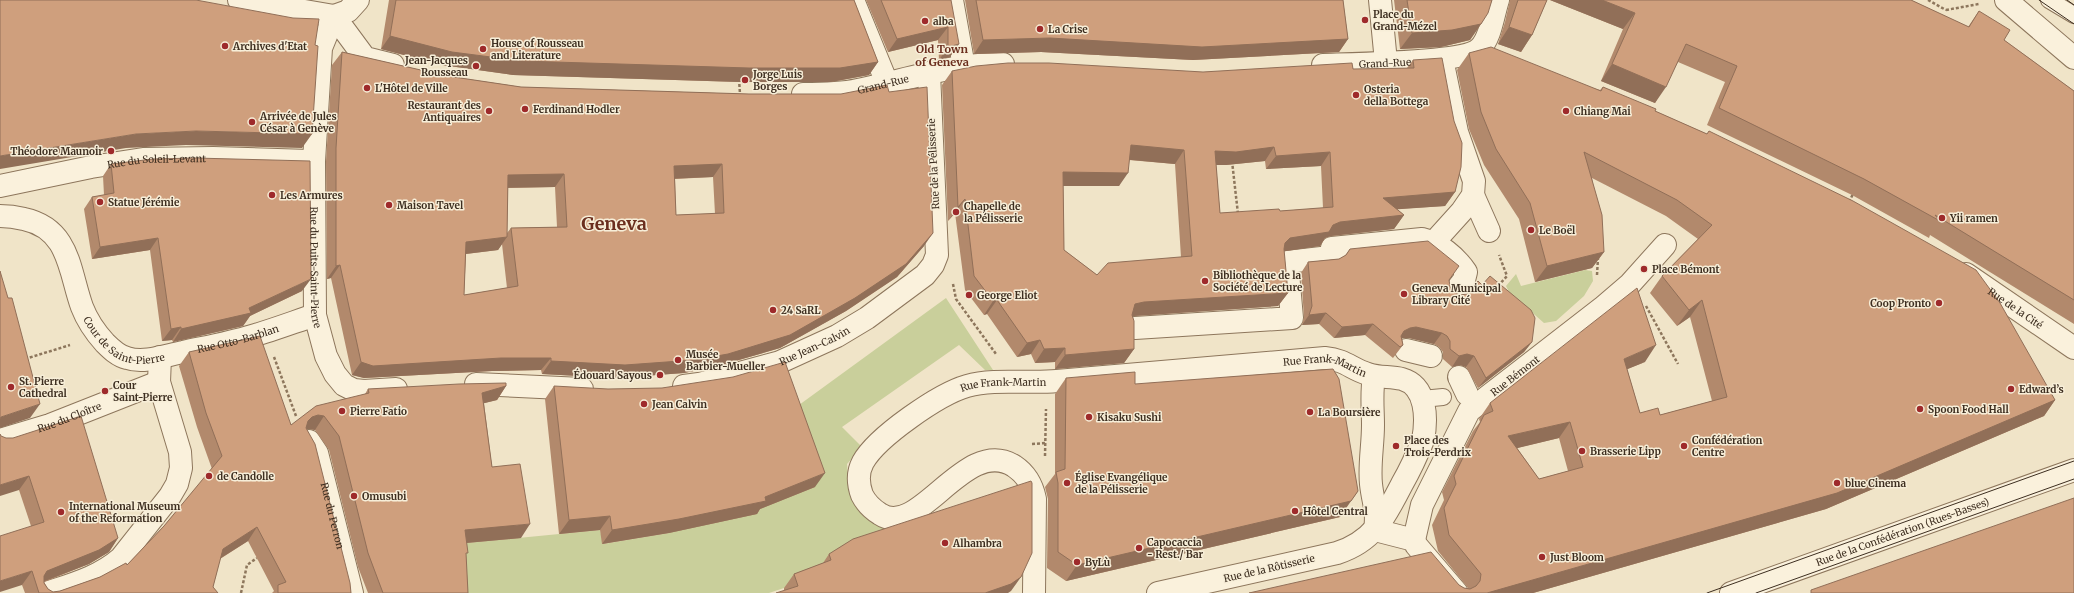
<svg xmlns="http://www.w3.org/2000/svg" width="2074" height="593" font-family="Merriweather,serif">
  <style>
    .green { fill: #c9cf9b }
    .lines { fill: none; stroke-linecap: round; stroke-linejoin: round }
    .lane-casing { stroke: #8d765c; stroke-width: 18 }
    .street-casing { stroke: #8d765c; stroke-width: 24 }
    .path { stroke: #8d765c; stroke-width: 2.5; stroke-dasharray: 3 2; stroke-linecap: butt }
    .lane { stroke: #faf1dc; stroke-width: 16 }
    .street { stroke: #faf1dc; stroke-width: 22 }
    .tram { stroke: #3d2e20; stroke-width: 1 }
    .wall { fill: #b2896c; fill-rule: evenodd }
    .shaded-wall { fill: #916f58 }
    .building { fill: #cf9f7d; stroke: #916f58; fill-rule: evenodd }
    .poi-dot { fill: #9e2a2b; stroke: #f7eed8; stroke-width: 1.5 }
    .labels { text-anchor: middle; stroke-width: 3; stroke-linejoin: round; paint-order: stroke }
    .poi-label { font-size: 10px; font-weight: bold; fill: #3d2e20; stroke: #f7eed8; text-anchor: start }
    .street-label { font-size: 10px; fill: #3d2e20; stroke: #f7eed8 }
    .neighbourhood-label { font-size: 11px; font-weight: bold; fill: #6b2e1e; stroke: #f7eed8 }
    .town-label { font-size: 18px; font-weight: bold; fill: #6b2e1e; stroke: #f7eed8 }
  </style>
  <rect width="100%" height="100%" fill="#f0e4c8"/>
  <path class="green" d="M1585 270 1592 271 1593 281 1584 296 1556 321 1544 323 1509 292 1506 286 1516 274 1521 286Z
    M946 298 993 370H985L959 345 842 427 862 447 847 464 849 489 860 511 900 527 808 580 769 593H458L455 544 600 530 603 544 669 533 788 413Z"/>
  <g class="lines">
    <defs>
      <path id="lane" d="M2049 0 2074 15
        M1422 399 1443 397"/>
      <g id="street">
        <path d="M239 0 334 16"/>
        <path d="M853 0 887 83"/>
        <path d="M952 0 964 67"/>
        <path d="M1380 0 1386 62"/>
        <path d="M2006 0 2074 58"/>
        <path d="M334 16 365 58 393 65"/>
        <path id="s1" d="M334 16 321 48 314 161 315 315 326 356 335 374 344 385 354 390 364 391 396 389"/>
        <path d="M334 16 348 11 358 0"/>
        <path id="s2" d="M1323 65C1349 64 1466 63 1480 48 1491 37 1493 15 1498 0"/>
        <path id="s3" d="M803 94C821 94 840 94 858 90 906 80 954 63 1003 64"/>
        <path id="s4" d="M0 186 91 167 143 159 213 158 309 161"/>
        <path d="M1473 195 1489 231"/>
        <path id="s5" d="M0 216C8 216 16 217 24 219 70 229 69 271 82 307 87 320 95 332 105 343 111 349 118 356 127 358 144 364 167 355 183 352 206 347 229 343 252 336 273 330 294 322 315 315"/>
        <path d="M1434 242 1462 211 1473 195 1474 181 1457 132 1442 59"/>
        <path id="s6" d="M1966 274 2074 348"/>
        <path d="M1135 328 1292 318 1287 262 1330 257 1332 248 1422 239C1439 243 1456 257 1466 272L1464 280 1454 293"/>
        <path d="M1406 350 1431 356"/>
        <path d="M1374 376C1371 393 1373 409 1373 425 1373 445 1369 465 1371 484 1373 503 1378 511 1375 530"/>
        <path d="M1459 377 1467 394"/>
        <path d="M476 384 582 389"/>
        <path id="s7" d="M684 386 699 384 780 362 837 336 867 318 925 275 933 265 937 255 929 73"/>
        <path id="s8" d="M0 440 50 425 159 382"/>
        <path id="s9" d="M309 441 317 453 352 593"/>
        <path d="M1375 530 1414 540 1416 545 1457 593"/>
        <path id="s10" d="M1414 540 1422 505 1469 411 1602 308 1630 284 1665 245"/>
        <path d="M46 593C73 584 99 577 121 558L170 496 177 484 181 468 180 452 159 382 160 357"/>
        <path id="s11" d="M1034 593 1035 499C1032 484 1026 474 1014 466 965 435 919 540 880 514 872 509 866 503 862 495 858 484 857 473 863 462 877 437 939 394 967 386 995 378 1028 384 1057 381 1146 373 1236 366 1325 358 1346 360 1351 369 1368 374 1379 378 1391 376 1402 379 1427 386 1427 419 1423 440 1417 455 1410 470 1402 484 1385 517 1374 541 1337 553L1158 593"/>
        <path id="s12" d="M1731 593 2074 470"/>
      </g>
    </defs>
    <use href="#lane" class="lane-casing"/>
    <use href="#street" class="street-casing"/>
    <path class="path" d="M1928 0 1946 10
      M1946 10 1979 4
      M739 79 740 94
      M1232 161 1238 214
      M1849 202 1854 192
      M1597 275 1598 258
      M953 284 956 299 996 354
      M1498 286 1507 276 1499 255
      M1646 306 1678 364
      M274 357 296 416
      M25 359 70 345
      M1032 444 1046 443
      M1045 456 1046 409
      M241 593 247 565 257 558"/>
    <use href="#lane" class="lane"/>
    <use href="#street" class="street"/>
    <path class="tram" d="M2039 0 2074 24
      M2067 0 2074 5
      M1707 593 2074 461
      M1756 593 2074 479"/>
  </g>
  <path class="wall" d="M389 0H854L878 62 869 75 831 82H740L513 75 442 65 381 49Z
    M866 0H951L950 57 939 60 938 40 888 52Z
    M965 0H1343L1348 39 1339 52 1193 60 1041 52 974 54Z
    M1394 0H1492L1481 24 1470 40 1441 47 1400 49Z
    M1510 0H1547L1532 35 1521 52 1498 44 1505 22Z
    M1550 0H1911L1968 27 1979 11 2004 40 2074 91V324L1930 235 1929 238 1852 195 1707 125 1725 82 1678 62 1655 103 1601 81 1623 29Z
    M342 52 447 76 521 87 749 94 924 246 897 277 846 311 780 348 718 366 684 373 616 378 542 374 541 370 492 371 364 378 352 375 331 278 327 279 326 161 332 65ZM713 177 715 214 676 215 675 179ZM555 187 557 227 511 228 507 233 508 188ZM502 244 507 288 464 295 466 254 498 250Z
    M1469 53 1600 90 1603 87 1655 111 1707 134 1709 131 2055 400 2044 416 1826 509 1533 593H1249L1459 585 1464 588H1468L1438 551 1432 525 1444 500 1442 492 1473 431 1480 422 1479 419 1490 403 1645 362 1627 369 1640 413 1660 415 1712 401 1690 317 1677 326 1650 293 1662 276 1698 239 1666 216 1592 178 1604 252 1592 268 1535 282 1519 219 1484 165 1469 129 1457 70ZM1559 438 1568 471 1539 479 1517 448Z
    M1413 60 1455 192 1445 206 1397 209 1404 215 1394 229 1331 236 1325 238 1320 246 1284 251 1288 293 1278 306 1133 316 1134 349 1124 363 1055 369V362L1035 363 1031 354 1017 357 987 314 984 315 965 290 955 213 948 221 942 85 952 71 1203 72 1407 68ZM1129 160 1175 164 1181 257 1097 275 1064 250 1063 186H1119ZM1265 161 1266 169 1321 166 1323 208 1280 211 1220 213 1216 165H1226Z
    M111 164 302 291 250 316 243 326 173 342 172 340 162 341 150 250 92 259 84 209 92 197 104 195 103 176Z
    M1350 249 1449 280 1450 287 1454 292 1532 342 1524 352 1478 388 1466 367 1460 365 1452 367 1443 359V352L1439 347 1434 344 1409 338H1402L1403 345 1393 358 1365 335 1334 338 1319 324 1302 325 1304 317 1301 273 1308 262 1339 259 1345 256Z
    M189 352 291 425 365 394 368 389 506 386 497 400 484 403 492 467 521 538 466 543V555L468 593H368L358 567 329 450 315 430 309 429H307L351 593H272L274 591 248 541 220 559 213 587 218 593H25L22 585 31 526 1 436 118 538 109 552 89 564 44 582 48 589 53 592 60 591 100 577 127 565 164 526 212 469 197 427 179 366Z
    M1066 378 1135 384 1340 517 1066 581 1047 568 1048 499 1045 487 1055 474V394Z
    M554 386 815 487 760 509 757 514 669 533 602 544 600 530 559 534 545 399Z
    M829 554 1011 591 784 590V588L794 574 823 563Z"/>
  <path class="shaded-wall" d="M1550 0H1602L1635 13 1623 29Z
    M1481 24 1470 40 1441 47 1400 49 1412 33Z
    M948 27 938 40 888 52 897 39Z
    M1509 27 1532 35 1521 52 1498 44Z
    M390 36 878 62 869 75 831 82H740L513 75 442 65 381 49Z
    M1050 38 1348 39 1339 52 1193 60 1041 52 974 54 983 40Z
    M959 44 950 57 939 60 948 47Z
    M1612 64 1666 87 1655 103 1601 81Z
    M196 131 312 134 302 148 186 145 126 148 0 169V156L136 134Z
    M1131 145 1184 150 1175 164 1121 159Z
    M1274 147 1265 161 1226 165H1205L1215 151Z
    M1330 152 1321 166 1266 169 1276 156Z
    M722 164 713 177 665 179 674 166Z
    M1063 172 1128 173 1119 186H1054Z
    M564 174 555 187 499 188 508 175Z
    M1455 192 1445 206 1373 211 1383 198Z
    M965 199 955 213 948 221 958 207Z
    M1404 215 1394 229 1331 236 1325 238 1320 246 1280 252 1285 243 1290 238 1333 225 1340 222Z
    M933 233 924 246 897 277 846 311 780 348 718 366 684 373 616 378 542 374 551 361Z
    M507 237 498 250 457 255 466 242Z
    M158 238 150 250 92 259 100 247Z
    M1604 252 1592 268 1535 282 1547 266Z
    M340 265 331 278 327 279 336 266Z
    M311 279 302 291 250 316 243 326 173 342 181 329 249 308Z
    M1288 293 1278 306 1134 316 1125 318 1135 304 1144 302Z
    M997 300 987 314 984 315 993 301Z
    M1702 300 1690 317 1677 326 1689 310Z
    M1326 313 1319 324 1302 325 1309 315Z
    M1373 324 1365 335 1334 338 1342 327Z
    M181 327 172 340 162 341 171 329Z
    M1416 327 1442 333 1434 344 1409 338H1402L1397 342 1404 331 1410 328Z
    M1040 340 1031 354 1017 357 1027 343Z
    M1532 342 1524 352 1478 388 1486 378Z
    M1656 345 1645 362 1613 375 1624 359Z
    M1065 348 1055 362 1035 363 1044 349Z
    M1134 349 1124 363 1055 369 1065 355Z
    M1467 354 1474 356 1466 367 1460 365 1452 367 1459 356Z
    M501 358H551L541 370 492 371 364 378 352 375 361 362Z
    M506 386 497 400 473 406 482 393Z
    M2055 400 2044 416 1826 509 1533 593H1487Z
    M40 404 30 418 0 428V419L1 417Z
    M318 415 324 416 315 430 309 429 302 430 308 421 312 417Z
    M1570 422 1559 438 1497 453 1508 436Z
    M825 473 815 487 760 509 757 514 669 533 602 544 612 530 765 497Z
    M29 476 19 490 0 496V485Z
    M1358 491 1340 517 1066 581 1077 565Z
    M610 516 600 530 559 534 569 520Z
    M530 524 521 538 455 544 465 530Z
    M257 527 248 541 213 563 223 549Z
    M118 538 109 552 89 564 37 584 47 571Z
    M32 571 22 585 0 592V581Z
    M1021 577 1011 591 1008 593H985Z"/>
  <path class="building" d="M0 0H196L293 18 319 19 315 45 318 46 312 134 196 131 136 134 0 156Z
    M396 0H854L878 62 840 68H749L522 61 452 52 390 36Z
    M881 0H951L959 44 948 47V27L897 39Z
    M976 0H1343L1348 39 1202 47 1050 38 983 40Z
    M1407 0H1492L1488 13 1481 24 1452 30 1412 33Z
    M1518 0H1547L1532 35 1509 27Z
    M1602 0H1911L1969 27 1979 11 2010 30 2004 40 2074 91V300L1935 215 1940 221 1864 179 1719 108 1737 66 1686 44 1666 87 1612 64 1635 13Z
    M1491 47 1601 91 1603 87 1656 109 1655 111 1707 134 1709 131 1713 133 1853 201 1976 270 2000 303 2055 400 1837 493 1487 593H1249L1431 552 1459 585 1464 588 1470 589 1476 586 1480 581 1481 574 1449 535 1444 508 1456 484 1454 476 1484 415 1493 411 1490 403 1637 288 1656 345 1624 359 1640 413 1658 408 1660 415 1727 397 1702 300 1689 310 1662 276 1712 225 1677 200 1584 152 1602 215 1604 252 1547 266 1530 203 1496 149 1481 112 1469 53ZM1570 422 1583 467 1539 479 1508 436Z
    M342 52 447 76 521 87 749 94H841L887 85 889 92 927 87 933 233 906 264 855 298 790 335 728 354 694 360 625 365 551 361V358H501L373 366 361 362 340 265 336 266V148ZM722 164 724 213 676 215 674 166ZM564 174 567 227 511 228 518 286 464 295 466 242 507 237 508 175Z
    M1442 58 1454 121 1462 143 1461 167 1455 192 1383 198 1404 215 1340 222 1333 225 1329 232 1290 238 1285 243 1284 249 1288 293 1144 302 1135 304 1132 315 1134 321V349L1065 355V348L1044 349 1040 340 1027 343 997 300 993 301 974 276 965 199 958 207 952 71 976 66 1008 63H1049L1203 72 1352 63 1353 69 1414 68 1413 60ZM1131 145 1184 150 1192 256 1108 263 1097 275 1064 250 1063 172 1128 173ZM1274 147 1276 156 1330 152 1333 207 1280 211 1279 209 1220 213 1215 151 1236 152Z
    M195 158 310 161 311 279 249 308 251 313 181 329V327L171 329 158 238 100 247 92 197 114 193 111 164 153 159Z
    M1428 241 1459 266 1449 280 1450 287 1454 292 1460 295 1467 294 1478 281 1482 285 1490 276 1531 310 1535 318 1532 342 1486 378 1474 356 1467 354 1459 356 1450 349V341L1447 336 1442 333 1416 327 1410 328 1404 331 1401 336 1403 345 1400 347 1373 324 1342 327 1326 313 1309 315 1312 306 1308 262 1339 259 1346 255 1350 249Z
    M0 271 8 298H12L40 404 1 417 0 419Z
    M260 336 291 425 316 406 369 393 368 389 459 384 506 383V386L482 393 492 467 520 464 530 524 465 530 468 553H466L468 593H383L368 553 339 436 324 416 318 415 312 417 308 421 306 428 315 444 350 583 351 593H278V585L286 582 257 527 223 549 213 587 218 593H39L32 571 0 581V536L44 522 29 476 0 485V434L1 436 6 438H13L81 416 118 538 99 550 47 571 44 576V583L48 589 53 592 60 591 100 577 126 563 127 565 164 526 222 456 206 413 189 352Z
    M785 362 825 473 765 497 766 501 679 519 612 530 610 516 569 520 554 386 608 389 662 388 733 377Z
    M1333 369 1339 379 1358 491 1351 501 1077 565 1058 552V483L1056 472 1065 469 1066 378 1135 372V384Z
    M1031 481 1032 483V553L1021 577 1011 584 985 593H776L798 586 794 574 831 560 829 554 853 539Z
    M2074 498V593H1811V590Z"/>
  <g class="poi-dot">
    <circle cx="1365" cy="20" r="4"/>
    <circle cx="925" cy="21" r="4"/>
    <circle cx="1040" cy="29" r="4"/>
    <circle cx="225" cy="46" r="4"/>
    <circle cx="483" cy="49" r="4"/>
    <circle cx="476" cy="66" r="4"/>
    <circle cx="745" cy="80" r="4"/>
    <circle cx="367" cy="88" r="4"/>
    <circle cx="1356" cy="95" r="4"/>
    <circle cx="525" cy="109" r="4"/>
    <circle cx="489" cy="111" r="4"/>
    <circle cx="1566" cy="111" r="4"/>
    <circle cx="252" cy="122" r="4"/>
    <circle cx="111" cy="151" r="4"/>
    <circle cx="272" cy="195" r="4"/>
    <circle cx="100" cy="202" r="4"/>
    <circle cx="389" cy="205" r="4"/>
    <circle cx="956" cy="212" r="4"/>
    <circle cx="1942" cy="218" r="4"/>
    <circle cx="1531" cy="230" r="4"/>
    <circle cx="1644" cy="269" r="4"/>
    <circle cx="1205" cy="281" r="4"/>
    <circle cx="1404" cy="294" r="4"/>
    <circle cx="969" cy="295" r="4"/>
    <circle cx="1939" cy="303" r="4"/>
    <circle cx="773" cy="310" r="4"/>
    <circle cx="678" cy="360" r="4"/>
    <circle cx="660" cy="375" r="4"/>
    <circle cx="11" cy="387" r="4"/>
    <circle cx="2011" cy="389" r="4"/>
    <circle cx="105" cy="391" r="4"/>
    <circle cx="644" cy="404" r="4"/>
    <circle cx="1920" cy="409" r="4"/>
    <circle cx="342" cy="411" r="4"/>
    <circle cx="1310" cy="412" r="4"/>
    <circle cx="1089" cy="417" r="4"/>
    <circle cx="1396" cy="446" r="4"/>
    <circle cx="1684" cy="446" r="4"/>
    <circle cx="1582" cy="451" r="4"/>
    <circle cx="209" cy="476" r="4"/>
    <circle cx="1067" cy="483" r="4"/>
    <circle cx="1837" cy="483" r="4"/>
    <circle cx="354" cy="496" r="4"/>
    <circle cx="1295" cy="511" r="4"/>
    <circle cx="61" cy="512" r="4"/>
    <circle cx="945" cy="543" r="4"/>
    <circle cx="1139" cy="548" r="4"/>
    <circle cx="1542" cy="557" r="4"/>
    <circle cx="1077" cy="562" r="4"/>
  </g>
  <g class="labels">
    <g class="poi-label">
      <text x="1373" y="18">Place du<tspan x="1373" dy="12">Grand-Mézel</tspan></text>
      <text x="933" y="25">alba</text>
      <text x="1048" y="33">La Crise</text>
      <text x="491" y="47">House of Rousseau<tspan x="491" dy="12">and Literature</tspan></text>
      <text x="233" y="50">Archives d'Etat</text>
      <text x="468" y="64" text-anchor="end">Jean-Jacques<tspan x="468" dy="12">Rousseau</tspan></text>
      <text x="753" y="78">Jorge Luis<tspan x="753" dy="12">Borges</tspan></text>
      <text x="375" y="92">L'Hôtel de Ville</text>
      <text x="1364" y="93">Osteria<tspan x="1364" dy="12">della Bottega</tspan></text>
      <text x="481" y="109" text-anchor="end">Restaurant des<tspan x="481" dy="12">Antiquaires</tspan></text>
      <text x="533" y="113">Ferdinand Hodler</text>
      <text x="1574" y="115">Chiang Mai</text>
      <text x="260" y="120">Arrivée de Jules<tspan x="260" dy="12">César à Genève</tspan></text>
      <text x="103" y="155" text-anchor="end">Théodore Maunoir</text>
      <text x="280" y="199">Les Armures</text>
      <text x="108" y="206">Statue Jérémie</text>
      <text x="397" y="209">Maison Tavel</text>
      <text x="964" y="210">Chapelle de<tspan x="964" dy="12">la Pélisserie</tspan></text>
      <text x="1950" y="222">Yii ramen</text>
      <text x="1539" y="234">Le Boël</text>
      <text x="1652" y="273">Place Bémont</text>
      <text x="1213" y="279">Bibliothèque de la<tspan x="1213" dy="12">Société de Lecture</tspan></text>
      <text x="1412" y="292">Geneva Municipal<tspan x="1412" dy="12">Library Cité</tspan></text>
      <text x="977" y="299">George Eliot</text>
      <text x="1931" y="307" text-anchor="end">Coop Pronto</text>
      <text x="781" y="314">24 SaRL</text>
      <text x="686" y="358">Musée<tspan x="686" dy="12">Barbier-Mueller</tspan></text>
      <text x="652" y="379" text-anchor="end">Édouard Sayous</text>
      <text x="19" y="385">St. Pierre<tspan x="19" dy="12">Cathedral</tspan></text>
      <text x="113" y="389">Cour<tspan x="113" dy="12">Saint-Pierre</tspan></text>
      <text x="2019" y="393">Edward’s</text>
      <text x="652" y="408">Jean Calvin</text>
      <text x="1928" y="413">Spoon Food Hall</text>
      <text x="350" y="415">Pierre Fatio</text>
      <text x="1318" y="416">La Boursière</text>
      <text x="1097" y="421">Kisaku Sushi</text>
      <text x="1404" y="444">Place des<tspan x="1404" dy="12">Trois-Perdrix</tspan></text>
      <text x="1692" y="444">Confédération<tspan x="1692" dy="12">Centre</tspan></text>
      <text x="1590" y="455">Brasserie Lipp</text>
      <text x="217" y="480">de Candolle</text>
      <text x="1075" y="481">Église Evangélique<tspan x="1075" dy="12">de la Pélisserie</tspan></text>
      <text x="1845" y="487">blue Cinema</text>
      <text x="362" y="500">Omusubi</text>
      <text x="69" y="510">International Museum<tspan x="69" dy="12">of the Reformation</tspan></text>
      <text x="1303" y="515">Hôtel Central</text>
      <text x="1147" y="546">Capocaccia<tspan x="1147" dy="12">- Rest./ Bar</tspan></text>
      <text x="953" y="547">Alhambra</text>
      <text x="1550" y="561">Just Bloom</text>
      <text x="1085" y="566">ByLù</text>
    </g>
    <g class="street-label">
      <text dy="4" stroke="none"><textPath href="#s2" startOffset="62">Grand-Rue</textPath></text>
      <text dy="4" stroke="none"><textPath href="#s3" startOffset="81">Grand-Rue</textPath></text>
      <text dy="4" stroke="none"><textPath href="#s4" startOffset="159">Rue du Soleil-Levant</textPath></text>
      <text transform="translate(933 164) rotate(-93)" y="4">Rue de la Pélisserie</text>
      <text dy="4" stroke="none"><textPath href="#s1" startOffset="254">Rue du Puits-Saint-Pierre</textPath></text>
      <text dy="4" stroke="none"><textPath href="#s6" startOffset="60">Rue de la Cité</textPath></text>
      <text dy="4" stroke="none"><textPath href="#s5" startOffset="320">Rue Otto-Barblan</textPath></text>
      <text dy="4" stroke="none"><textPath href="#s5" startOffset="196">Cour de Saint-Pierre</textPath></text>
      <text dy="4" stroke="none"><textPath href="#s7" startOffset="137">Rue Jean-Calvin</textPath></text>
      <text dy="4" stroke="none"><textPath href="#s11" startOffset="839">Rue Frank-Martin</textPath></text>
      <text dy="4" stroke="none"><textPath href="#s10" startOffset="199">Rue Bémont</textPath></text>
      <text dy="4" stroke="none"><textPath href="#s11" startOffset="515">Rue Frank-Martin</textPath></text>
      <text dy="4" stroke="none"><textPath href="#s8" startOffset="73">Rue du Cloître</textPath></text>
      <text dy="4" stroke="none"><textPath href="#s9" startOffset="79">Rue du Perron</textPath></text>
      <text dy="4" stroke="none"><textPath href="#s12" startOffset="182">Rue de la Confédération (Rues-Basses)</textPath></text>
      <text transform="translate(1269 568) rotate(-13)" y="4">Rue de la Rôtisserie</text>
    </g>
    <g class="neighbourhood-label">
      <text x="942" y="53">Old Town<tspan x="942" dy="13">of Geneva</tspan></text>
    </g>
    <g class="town-label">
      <text x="614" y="230">Geneva</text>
    </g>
  </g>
</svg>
